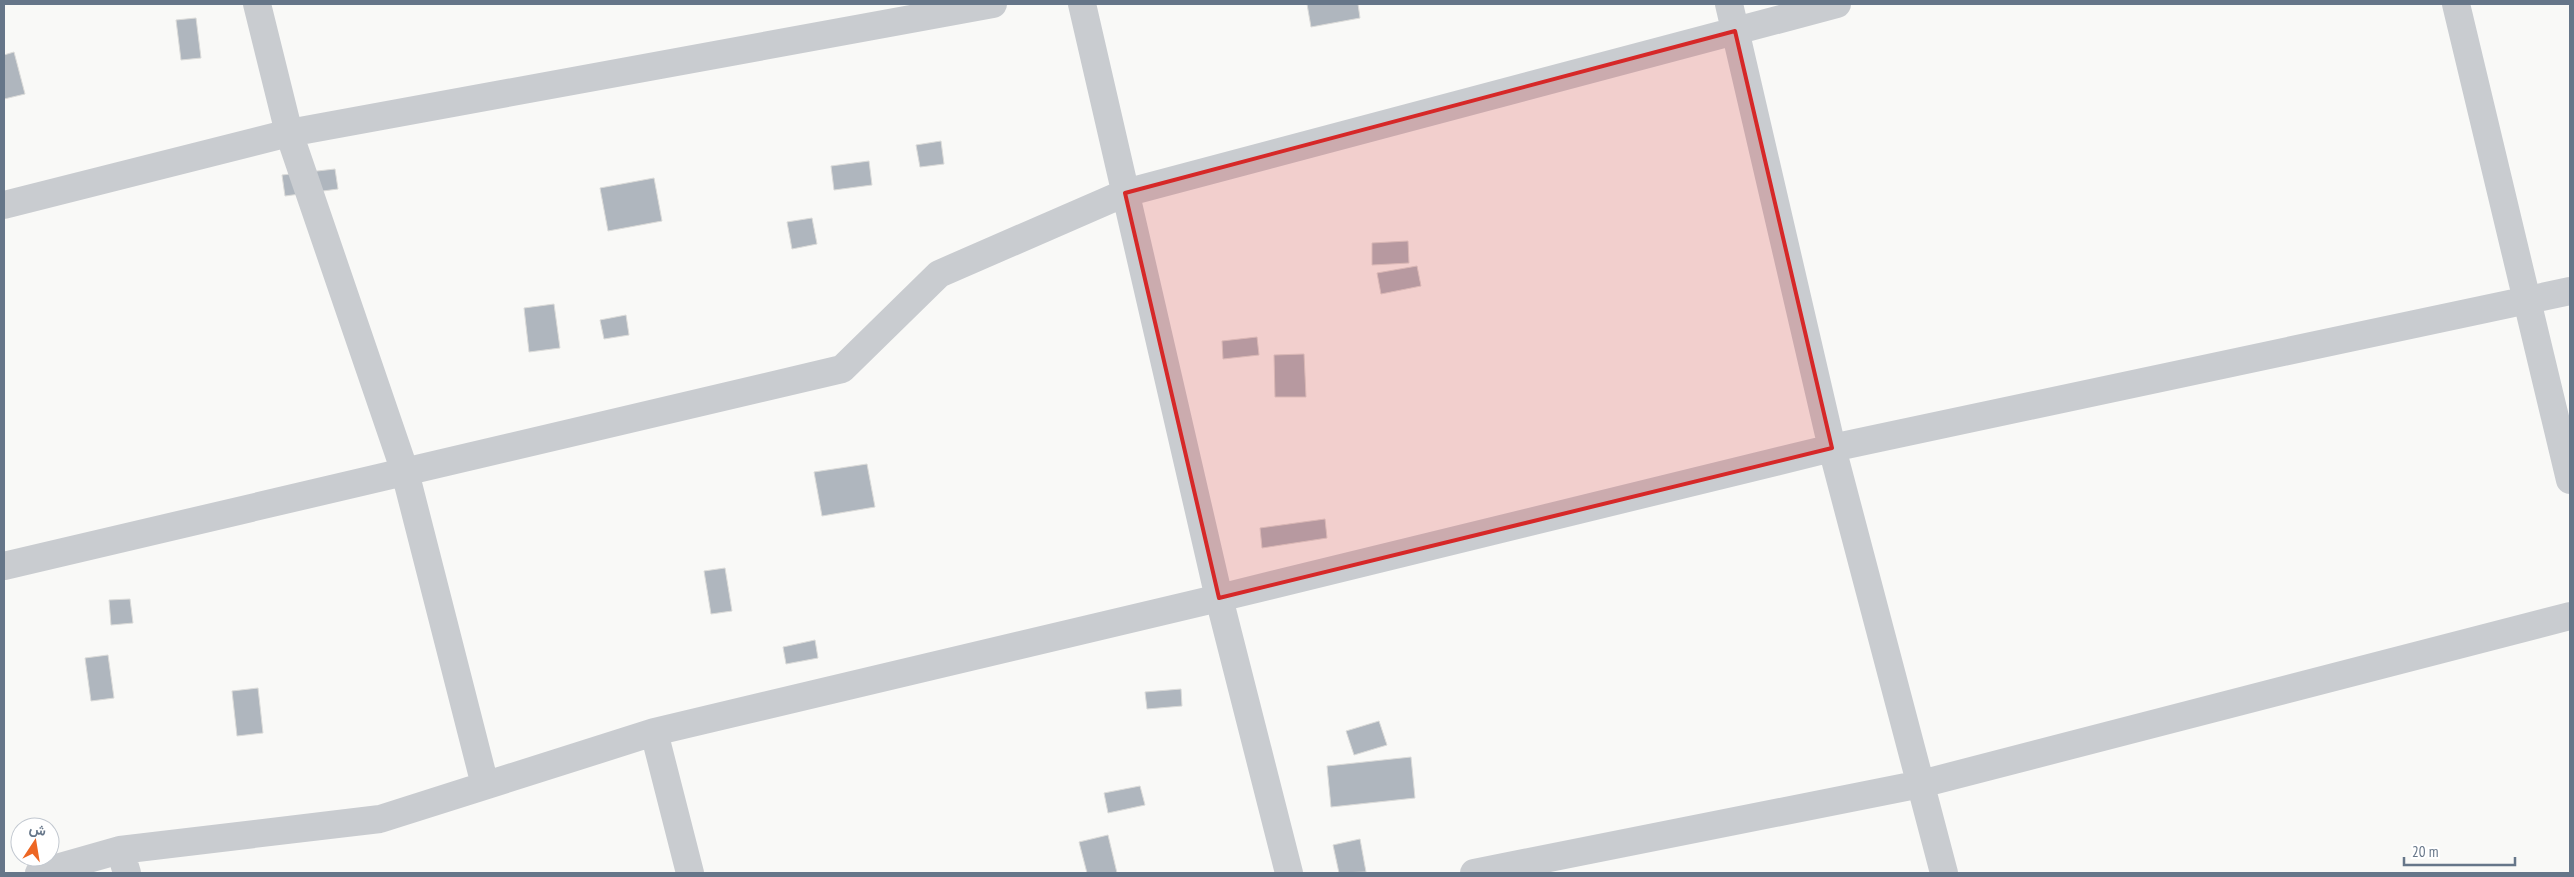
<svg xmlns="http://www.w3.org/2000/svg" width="2574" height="877" font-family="'PT Sans Narrow',Vazirmatn,sans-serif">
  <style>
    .building { fill: #afb6be; stroke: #dbdbd9 }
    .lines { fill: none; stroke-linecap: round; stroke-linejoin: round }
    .minor { stroke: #c9ccd0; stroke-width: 28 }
    .marked { fill: #d62828; fill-opacity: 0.2; stroke: #d62828; stroke-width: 4; stroke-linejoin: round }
  </style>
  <rect width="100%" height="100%" fill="#f9f9f7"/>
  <path class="building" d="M1307 4H1358L1360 18 1311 27Z
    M196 18 201 58 181 60 176 20Z
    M14 52 25 94 4 99V55Z
    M941 141 944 164 920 167 916 145Z
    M869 161 872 185 834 190 831 166Z
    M335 169 338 189 285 196 282 175Z
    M654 178 662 221 608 231 600 188Z
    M812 218 817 244 792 249 787 222Z
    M1408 241 1409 263 1372 265V243Z
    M1417 266 1421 286 1381 294 1377 273Z
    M554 304 560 348 529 352 524 308Z
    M626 315 629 335 604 339 600 320Z
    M1257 337 1259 355 1223 359 1222 341Z
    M1304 354 1306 397H1275L1274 355Z
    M867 464 875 507 822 516 814 472Z
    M1325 519 1327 538 1262 548 1260 528Z
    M725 568 732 611 711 614 704 571Z
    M130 599 133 623 111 625 109 600Z
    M815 640 818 658 786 664 783 647Z
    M108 655 114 698 91 701 85 658Z
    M258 688 263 733 237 736 232 691Z
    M1181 689 1182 706 1147 709 1145 692Z
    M1379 721 1387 745 1354 755 1346 731Z
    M1411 757 1415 798 1331 807 1327 766Z
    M1140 786 1145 805 1108 813 1104 793Z
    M1108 835 1117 873H1087L1079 842Z
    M1360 839 1366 872 1339 873 1333 845Z"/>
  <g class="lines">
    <path class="minor" d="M257 4 289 133 405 472 485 785
      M1082 4 1219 598 1289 873
      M1729 4 1832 448 1944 873
      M2456 4 2570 480
      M4 205 289 133 993 4
      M4 566 842 369 939 274 1125 193 1837 4
      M120 850 127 873
      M39 873 120 850 380 819 654 732
      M690 873 654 732 1219 598 1832 448 2570 291
      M1474 873 1921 784 2570 616"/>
  </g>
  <path class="marked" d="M1735 31 1832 448 1219 598 1125 193Z"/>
  <rect width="2574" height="877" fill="none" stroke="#667689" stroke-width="10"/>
  <g transform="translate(35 842) rotate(12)"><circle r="24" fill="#ffffff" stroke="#c2c8d0"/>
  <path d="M0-4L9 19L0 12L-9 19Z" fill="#ed6623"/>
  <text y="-8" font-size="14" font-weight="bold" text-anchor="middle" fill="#667689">ش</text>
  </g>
  <path d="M2404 857v8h111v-8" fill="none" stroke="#667689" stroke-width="2.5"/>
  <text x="2412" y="857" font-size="15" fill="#667689" stroke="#ffffff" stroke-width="4" paint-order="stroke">20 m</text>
</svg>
